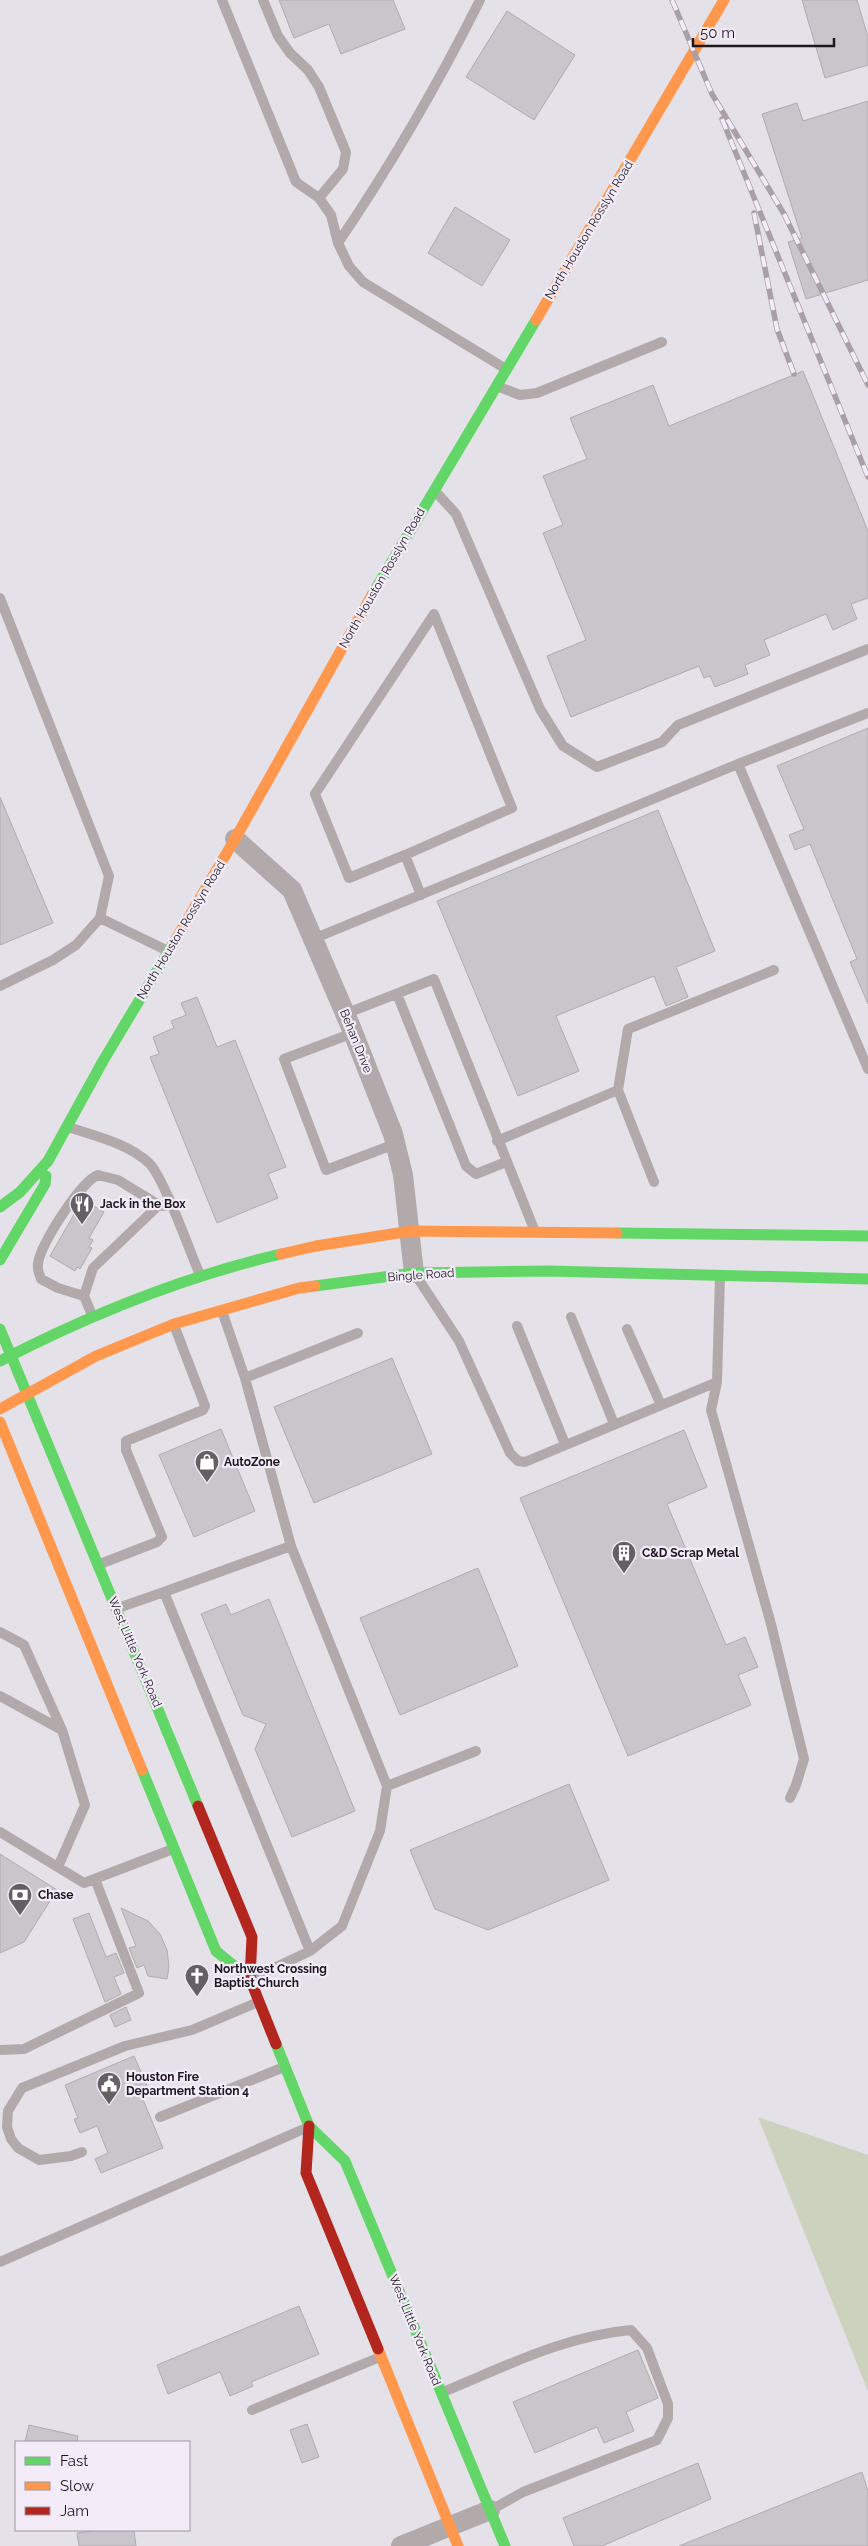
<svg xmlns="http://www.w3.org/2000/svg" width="868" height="2546" font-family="Raleway,sans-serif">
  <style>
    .green { fill: #cbd3be }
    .building { fill: #c8c6cb; stroke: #aeacb1 }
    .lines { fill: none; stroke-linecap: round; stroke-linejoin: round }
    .lane { stroke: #b2a9aa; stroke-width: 10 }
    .street { stroke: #b2a9aa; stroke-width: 20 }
    .fast { stroke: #63d668; stroke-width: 11 }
    .slow { stroke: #ff974d; stroke-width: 11 }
    .jam { stroke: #b3261e; stroke-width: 11 }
    .rail-casing { stroke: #a8a0a4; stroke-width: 5.5 }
    .rail { stroke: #f3ebf8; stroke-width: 4; stroke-dasharray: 11; stroke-linecap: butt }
    .labels { text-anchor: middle; stroke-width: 4.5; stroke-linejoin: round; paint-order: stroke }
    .street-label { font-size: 12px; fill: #1c191e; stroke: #f3ebf8 }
    .poi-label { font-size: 12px; font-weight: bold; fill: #1c191e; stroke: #f3ebf8; text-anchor: start }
  </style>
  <rect width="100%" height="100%" fill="#e5e1e8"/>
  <path class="green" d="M758 2117 868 2155V2391Z"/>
  <path class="building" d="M279 0H393L405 29 341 54 329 24 294 38Z
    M802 0H857L868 37V65L825 78Z
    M507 11 575 55 534 120 466 77Z
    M868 101V280L806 299 788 242 802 238 762 114 797 103 803 121Z
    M455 207 510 240 482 286 428 253Z
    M803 371 868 531V598L851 604 857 619 833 630 826 614 764 640 770 655 745 665 748 674 715 687 710 676 704 678 699 666 571 717 547 656 586 640 543 533 563 525 543 476 587 459 570 418 653 385 669 426Z
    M868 728V1004L850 962 857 959 810 844 795 850 789 835 804 829 777 766Z
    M0 797 53 923 0 945Z
    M658 810 715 951 676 967 688 997 666 1006 654 976 556 1016 579 1071 518 1096 437 901Z
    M197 997 217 1047 235 1040 286 1167 268 1174 278 1198 217 1223 150 1057 159 1054 153 1037 174 1028 171 1021 186 1015 181 1003Z
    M87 1202 104 1212 89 1238 93 1240 89 1247 92 1248 80 1269 77 1267 75 1271 50 1256 80 1204 85 1206Z
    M392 1358 432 1454 314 1503 274 1407Z
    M221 1429 255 1511 194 1537 159 1455Z
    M684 1430 707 1487 667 1504 726 1645 745 1637 758 1667 738 1675 751 1705 628 1756 520 1498Z
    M478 1568 518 1666 400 1715 360 1618Z
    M269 1599 355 1811 292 1837 255 1749 266 1724 243 1715 201 1614 226 1604 231 1615Z
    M569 1784 609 1880 488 1930 435 1909 410 1850Z
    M0 1854 57 1890 24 1942 0 1953Z
    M121 1908 148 1921 160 1934 167 1950 169 1967 167 1979 148 1976 144 1965 137 1968 129 1948 136 1946Z
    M89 1913 106 1957 116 1953 124 1973 114 1977 121 1994 105 2002 73 1919Z
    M126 2007 131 2020 115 2027 110 2015Z
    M134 2056 148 2088 140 2092 163 2148 101 2173 95 2159 108 2153 97 2126 80 2133 74 2119 78 2118 65 2085Z
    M299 2306 319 2354 251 2382 253 2386 230 2396 220 2372 168 2394 157 2365Z
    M638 2350 658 2398 626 2412 634 2431 604 2443 597 2427 535 2453 513 2402Z
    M307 2424 319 2457 302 2463 290 2430Z
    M29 2425 78 2436 77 2442H25Z
    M698 2463 711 2499 602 2546H574L563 2518Z
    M862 2472 868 2491V2546H679Z
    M100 2530H134L136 2546H79L77 2533Z"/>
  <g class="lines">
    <path class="lane" d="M222 0 296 182 319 198 331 215 338 243 349 266 363 282 506 369
      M263 0 278 36 290 53 308 70 319 87 346 152 343 169 319 198
      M338 243C391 165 438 84 480 0
      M497 386 520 395 537 393 662 342
      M436 492 456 514 540 709 563 746 597 767 662 742 678 725 868 649
      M0 598 109 876 100 918 168 951
      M868 713 738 764 868 1069
      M405 855 512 808 434 614 315 794 349 878 405 855 421 895
      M313 939 738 764
      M0 986 53 960 76 945 100 918
      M397 994 466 1166 476 1174 506 1162
      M345 1014 434 979 534 1229
      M353 1033 284 1059 326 1170 395 1144
      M618 1090 654 1182
      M68 1127C95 1136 127 1143 149 1163 164 1178 190 1252 200 1275
      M497 1141 618 1090 628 1029 774 970
      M720 1276 717 1382 711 1410 771 1624 804 1759 796 1785 790 1798
      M417 1277 459 1341 510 1453 518 1461 525 1462 717 1382
      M84 1296 58 1288 41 1279C39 1274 37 1269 38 1264 39 1246 81 1181 98 1175L118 1180 159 1205
      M222 1311 245 1378 291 1546 387 1786 380 1831 342 1926 310 1951 253 1978
      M92 1315 84 1296 93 1268 159 1205 165 1206
      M571 1317 614 1424
      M517 1326 565 1444
      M627 1329 661 1405
      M245 1378 358 1333
      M100 1564 157 1542 162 1537 126 1450V1441L203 1410 205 1406 174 1325
      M164 1592 291 1546
      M118 1608 164 1592 310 1951
      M0 1632 24 1645 62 1730 85 1805 58 1867
      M0 1696 62 1730
      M387 1786 476 1751
      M0 1832 84 1883 173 1849
      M0 2050 24 2049 139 1993 95 1879
      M160 2117 284 2067
      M82 2152 71 2156 39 2160 18 2148 11 2139 7 2127 8 2111 22 2088 125 2046 192 2030 258 2002
      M0 2262 306 2128
      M443 2392C504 2367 564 2336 631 2330L647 2348 668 2404V2418L657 2440 523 2492 491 2510
      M252 2410 380 2357"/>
    <path class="street" d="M235 839 292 890 350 1025 393 1134 403 1175 414 1273
      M401 2546 490 2510"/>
    <path class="fast" d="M372 595 536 320
      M0 1207 20 1192 48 1161 103 1061 173 944
      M617 1233 868 1236
      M0 1260 45 1184 46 1176
      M315 1286 414 1273 548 1271 868 1279
      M0 1329 198 1806
      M0 1361C89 1315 183 1277 281 1254
      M142 1770 216 1951 250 1979
      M276 2044 309 2126 345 2161 505 2546"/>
    <path class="slow" d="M536 320 724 0
      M173 944 235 839 372 595
      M281 1254 316 1246 411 1231 617 1233
      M0 1409 96 1356 174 1324 299 1288 315 1286
      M0 1422 142 1770
      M378 2349 458 2546"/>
    <path class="jam" d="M198 1806 252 1937 250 1979 276 2044
      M309 2126 306 2173 378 2349"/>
    <defs>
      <path id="rail" d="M672 0 712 94 784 214 868 385
        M722 119 868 477
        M754 213 777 329 794 374"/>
    </defs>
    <use href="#rail" class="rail-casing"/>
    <use href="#rail" class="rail"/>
  </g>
  <defs>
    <symbol id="restaurant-pin" viewBox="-11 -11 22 30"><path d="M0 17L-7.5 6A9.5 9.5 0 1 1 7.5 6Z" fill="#625f65" stroke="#f3ebf8"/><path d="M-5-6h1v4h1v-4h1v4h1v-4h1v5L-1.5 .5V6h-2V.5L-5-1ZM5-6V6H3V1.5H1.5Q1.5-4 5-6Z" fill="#fff"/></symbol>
    <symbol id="shop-pin" viewBox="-11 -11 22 30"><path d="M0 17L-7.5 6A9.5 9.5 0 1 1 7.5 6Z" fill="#625f65" stroke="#f3ebf8"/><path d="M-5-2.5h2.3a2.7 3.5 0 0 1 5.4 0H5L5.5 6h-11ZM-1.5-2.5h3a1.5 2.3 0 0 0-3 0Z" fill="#fff"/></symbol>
    <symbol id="building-pin" viewBox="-11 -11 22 30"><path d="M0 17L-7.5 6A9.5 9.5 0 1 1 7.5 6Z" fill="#625f65" stroke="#f3ebf8"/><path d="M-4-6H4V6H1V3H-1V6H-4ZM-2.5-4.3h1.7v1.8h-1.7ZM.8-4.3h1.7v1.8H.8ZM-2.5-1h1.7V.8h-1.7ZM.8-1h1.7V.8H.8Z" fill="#fff"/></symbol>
    <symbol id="bank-pin" viewBox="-11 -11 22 30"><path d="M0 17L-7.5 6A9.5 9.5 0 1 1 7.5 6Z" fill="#625f65" stroke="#f3ebf8"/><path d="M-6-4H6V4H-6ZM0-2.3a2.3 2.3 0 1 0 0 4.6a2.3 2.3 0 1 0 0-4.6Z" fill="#fff"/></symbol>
    <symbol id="church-pin" viewBox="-11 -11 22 30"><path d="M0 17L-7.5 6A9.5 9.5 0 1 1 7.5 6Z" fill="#625f65" stroke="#f3ebf8"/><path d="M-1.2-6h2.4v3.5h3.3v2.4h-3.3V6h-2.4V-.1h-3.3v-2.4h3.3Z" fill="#fff"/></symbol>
    <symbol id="civic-pin" viewBox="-11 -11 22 30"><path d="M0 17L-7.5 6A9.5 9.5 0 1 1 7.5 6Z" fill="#625f65" stroke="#f3ebf8"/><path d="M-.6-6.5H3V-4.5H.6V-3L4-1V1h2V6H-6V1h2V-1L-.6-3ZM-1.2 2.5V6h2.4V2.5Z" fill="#fff"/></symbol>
  </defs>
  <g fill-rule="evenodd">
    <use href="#restaurant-pin" x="68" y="1190" width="28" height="38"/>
    <use href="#shop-pin" x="193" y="1448" width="28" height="38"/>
    <use href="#building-pin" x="610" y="1539" width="28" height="38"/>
    <use href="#bank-pin" x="6" y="1881" width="28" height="38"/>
    <use href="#church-pin" x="183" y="1962" width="28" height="38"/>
    <use href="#civic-pin" x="95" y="2070" width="28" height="38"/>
  </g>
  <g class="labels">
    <g class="street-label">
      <text transform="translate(589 230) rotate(-59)" y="4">North Houston Rosslyn Road</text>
      <text transform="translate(382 578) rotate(-60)" y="4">North Houston Rosslyn Road</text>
      <text transform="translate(181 930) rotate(-59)" y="4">North Houston Rosslyn Road</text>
      <text transform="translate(356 1041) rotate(68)" y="4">Behan Drive</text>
      <text transform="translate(421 1275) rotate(-4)" y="4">Bingle Road</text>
      <text transform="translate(135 1652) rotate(67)" y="4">West Little York Road</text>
      <text transform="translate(415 2330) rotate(68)" y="4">West Little York Road</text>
    </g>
    <g class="poi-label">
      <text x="100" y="1208">Jack in the Box</text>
      <text x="224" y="1466">AutoZone</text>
      <text x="642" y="1557">C&amp;D Scrap Metal</text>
      <text x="38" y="1899">Chase</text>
      <text x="214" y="1973">Northwest Crossing<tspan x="214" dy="14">Baptist Church</tspan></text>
      <text x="126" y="2081">Houston Fire<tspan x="126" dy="14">Department Station 4</tspan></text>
    </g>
  </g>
  <rect x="15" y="2441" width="175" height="90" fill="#f3ebf8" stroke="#9d97a1"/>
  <rect x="25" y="2457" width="25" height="8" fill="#63d668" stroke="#9d97a1"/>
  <text x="60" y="2466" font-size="15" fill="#1c191e">Fast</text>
  <rect x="25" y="2482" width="25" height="8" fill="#ff974d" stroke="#9d97a1"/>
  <text x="60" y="2491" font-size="15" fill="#1c191e">Slow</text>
  <rect x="25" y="2507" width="25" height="8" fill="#b3261e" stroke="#9d97a1"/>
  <text x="60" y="2516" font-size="15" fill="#1c191e">Jam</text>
  <path d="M693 38v8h141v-8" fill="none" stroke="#1c191e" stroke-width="2.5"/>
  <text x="700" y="38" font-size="15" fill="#1c191e" stroke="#f3ebf8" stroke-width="4" paint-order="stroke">50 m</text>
</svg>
